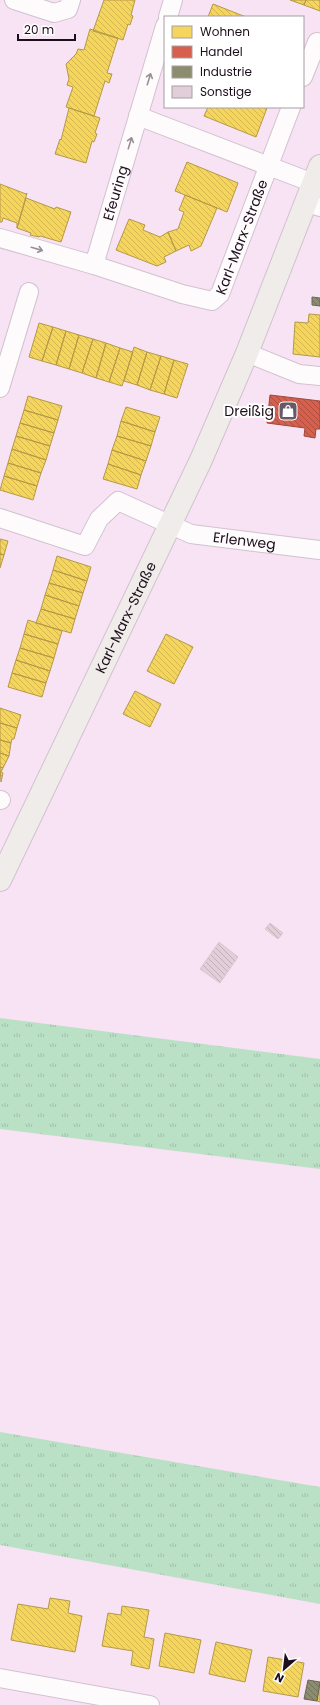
<svg xmlns="http://www.w3.org/2000/svg" width="320" height="1705" font-family="Poppins,sans-serif">
  <style>
    .grass { fill: url(#grass-tufts) }
    .homes { fill: url(#homes-back-hatch); stroke: #b59948 }
    .shops { fill: url(#shops-back-hatch); stroke: #9e473e }
    .industry { fill: url(#industry-back-hatch); stroke: #6b6655 }
    .building { fill: url(#building-back-hatch); stroke: #dac8d3 }
    .lines { fill: none; stroke-linecap: round; stroke-linejoin: round }
    .street-casing { stroke: #d2c1cf; stroke-width: 20 }
    .secondary-casing { stroke: #d2c1cf; stroke-width: 24 }
    .street { stroke: #fefbfd; stroke-width: 18 }
    .secondary { stroke: #efecea; stroke-width: 22 }
    .oneway { stroke: #999097 }
    .labels { text-anchor: middle; stroke-width: 4; stroke-linejoin: round; paint-order: stroke }
    .street-label { font-size: 14px; fill: #1d0e1b; stroke: #fff }
    .poi-label { font-size: 14px; fill: #1d0e1b; stroke: #fff; text-anchor: end }
  </style>
  <defs>
    <pattern id="grass-tufts" width="24" height="20" patternUnits="userSpaceOnUse"><rect width="24" height="20" fill="#bae1c6"/><path d="M3 7l-1-3M5 7V3M7 7l1-3M15 17l-1-3M17 17v-4M19 17l1-3" fill="none" stroke="#9fc0aa"/></pattern>
    <pattern id="homes-back-hatch" width="6" height="6" patternUnits="userSpaceOnUse"><rect width="6" height="6" fill="#f6d55c"/><path d="M-1 5l2 2M0 0l6 6M5-1l2 2" fill="none" stroke="#d2b64f"/></pattern>
    <pattern id="shops-back-hatch" width="6" height="6" patternUnits="userSpaceOnUse"><rect width="6" height="6" fill="#d6604d"/><path d="M-1 5l2 2M0 0l6 6M5-1l2 2" fill="none" stroke="#ad4e3f"/></pattern>
    <pattern id="industry-back-hatch" width="6" height="6" patternUnits="userSpaceOnUse"><rect width="6" height="6" fill="#8c8c6e"/><path d="M-1 5l2 2M0 0l6 6M5-1l2 2" fill="none" stroke="#72715a"/></pattern>
    <pattern id="building-back-hatch" width="6" height="6" patternUnits="userSpaceOnUse"><rect width="6" height="6" fill="#e1ced9"/><path d="M-1 5l2 2M0 0l6 6M5-1l2 2" fill="none" stroke="#c1b0ba"/></pattern>
  </defs>
  <rect width="100%" height="100%" fill="#f7e3f3"/>
  <path class="grass" d="M0 1018 320 1059V1169L0 1129Z
    M0 1432 320 1487V1604L0 1545Z"/>
  <path class="homes" d="M104 0H135L131 15 133 16 130 25 128 24 123 40 93 31Z
    M290 0H306L304 5Z
    M306 0H320V11L304 5Z
    M213 4 246 17H208Z
    M90 29 118 38 107 73 112 74 109 83 105 81 94 116 66 107 73 87 67 85 69 79 66 64 76 54 78 49 84 50Z
    M208 107H266L267 108 256 137 204 116Z
    M69 108 100 118 95 133 97 134 94 142 92 141 86 163 55 154 60 139 61 140Z
    M187 162 238 183 227 212 175 191Z
    M0 184 26 194 27 193 17 228V223L3 218 2 222H0Z
    M185 195 217 208 201 246 191 251 189 245 176 251 168 232 178 229 184 212 179 210Z
    M26 198 55 209 56 207 71 212 61 242 40 236 39 237 30 235 31 233 17 228Z
    M129 219 145 225 143 230 160 237 168 232 176 251 164 257 166 262 157 266 116 250Z
    M309 314 320 315V357L293 354 295 322 308 323Z
    M39 323 53 327 42 361 29 357Z
    M53 327 66 331 56 365 42 361Z
    M66 331 79 335 69 369 56 365Z
    M79 335 93 339 82 373 69 369Z
    M93 339 106 343 96 378 82 373Z
    M106 343 120 348 109 382 96 378Z
    M134 347 147 352 137 385 124 381Z
    M120 348 133 352 122 386 109 382Z
    M147 352 161 356 150 390 137 385Z
    M161 356 174 360 164 394 150 390Z
    M174 360 188 364 177 398 164 394Z
    M28 396 62 406 58 420 24 410Z
    M126 407 160 417 155 432 121 421Z
    M24 410 58 420 54 433 20 423Z
    M121 421 155 432 151 446 117 436Z
    M20 423 54 433 50 446 16 436Z
    M16 436 50 446 46 460 12 449Z
    M117 436 151 446 146 461 112 450Z
    M12 449 46 460 41 473 8 463Z
    M112 450 146 461 141 475 108 464Z
    M8 463 41 473 37 486 4 476Z
    M108 464 141 475 137 489 103 479Z
    M4 476 37 486 33 500 0 490Z
    M0 539 8 541 4 555 0 554Z
    M0 554 4 555 0 568Z
    M57 556 91 567 87 581 53 570Z
    M53 570 87 581 83 593 49 583Z
    M49 583 83 593 79 606 45 595Z
    M45 595 79 606 75 619 41 609Z
    M41 609 75 619 71 633 36 623Z
    M28 620 62 631 58 644 24 634Z
    M24 634 58 644 54 658 20 648Z
    M166 634 193 647 174 684 147 671Z
    M20 648 54 658 50 671 16 660Z
    M16 660 50 671 46 683 12 673Z
    M12 673 46 683 42 697 8 687Z
    M135 691 161 704 150 727 123 714Z
    M0 708 21 715 17 728 0 723Z
    M0 723 17 728 14 739H12L11 743 0 740Z
    M0 740 11 743 9 756 0 753Z
    M0 753 9 756 3 768 0 767Z
    M0 767 3 768 1 772 3 773 1 782Z
    M50 1598 70 1601 68 1613 82 1616 75 1652 11 1640 18 1604 48 1609Z
    M122 1606 149 1610 144 1637 154 1639 149 1669 131 1665 133 1651 102 1646 108 1613 121 1615Z
    M165 1633 201 1640 194 1673 159 1666Z
    M216 1642 252 1650 245 1682 209 1674Z
    M268 1657 304 1663 298 1697 263 1691Z
    M320 1683V1702L317 1701Z"/>
  <path class="shops" d="M270 395 320 401V429H316L315 438 304 436 305 428 267 423Z"/>
  <path class="industry" d="M312 297 320 298V306L312 305Z
    M308 1680 320 1682 317 1701 304 1699Z"/>
  <path class="building" d="M270 923 283 933 278 939 265 929Z
    M219 942 238 957 220 983 200 969Z"/>
  <g class="lines">
    <defs>
      <g id="street">
        <path d="M14 0 54 13 68 9 71 0"/>
        <path d="M168 17 173 0"/>
        <path d="M303 77 317 42"/>
        <path d="M138 116 313 183"/>
        <path d="M305 202 320 207"/>
        <path id="s1" d="M0 238 94 265 165 26"/>
        <path id="s2" d="M94 265 182 294 212 301 220 294 291 107"/>
        <path d="M247 353 299 374 320 376"/>
        <path d="M0 388 29 292"/>
        <path id="s3" d="M0 518 85 546 99 519 118 501 191 534 320 550"/>
        <path d="M0 800H1"/>
        <path d="M0 1678 150 1705"/>
      </g>
      <g id="secondary">
        <path id="s4" d="M0 880 201 460 247 353 320 166"/>
      </g>
    </defs>
    <use href="#street" class="street-casing"/>
    <use href="#secondary" class="secondary-casing"/>
    <use href="#street" class="street"/>
    <use href="#secondary" class="secondary"/>
  </g>
  <defs><path id="oneway-shaft" d="M-6 0H5M1.5-3L5.5 0L1.5 3" fill="none" stroke-width="1.6" stroke-linecap="round" stroke-linejoin="round"/></defs>
  <g class="oneway">
    <use href="#oneway-shaft" transform="translate(149 79) rotate(-73)"/>
    <use href="#oneway-shaft" transform="translate(130 143) rotate(-73)"/>
    <use href="#oneway-shaft" transform="translate(37 249) rotate(16)"/>
  </g>
  <defs>
    <symbol id="shop-square" viewBox="-11 -11 22 22"><rect x="-9" y="-9" width="18" height="18" rx="4" fill="#695967" stroke="#fff"/><path d="M-5-2.5h2.3a2.7 3.5 0 0 1 5.4 0H5L5.5 6h-11ZM-1.5-2.5h3a1.5 2.3 0 0 0-3 0Z" fill="#fff"/></symbol>
  </defs>
  <g fill-rule="evenodd">
    <use href="#shop-square" x="277" y="400" width="22" height="22"/>
  </g>
  <g class="labels">
    <g class="street-label">
      <text dy="5" stroke="none"><textPath href="#s1" startOffset="173">Efeuring</textPath></text>
      <text dy="5" stroke="none"><textPath href="#s2" startOffset="195">Karl-Marx-Straße</textPath></text>
      <text dy="5" stroke="none"><textPath href="#s3" startOffset="280">Erlenweg</textPath></text>
      <text dy="5" stroke="none"><textPath href="#s4" startOffset="291">Karl-Marx-Straße</textPath></text>
    </g>
    <g class="poi-label">
      <text x="274" y="416">Dreißig</text>
    </g>
  </g>
  <rect x="164" y="16" width="140" height="92" fill="#ffffff" stroke="#a59fa4"/>
  <rect x="172" y="26" width="20" height="12" fill="#f6d55c" stroke="#a59fa4"/>
  <text x="200" y="36" font-size="12" fill="#1d0e1b">Wohnen</text>
  <rect x="172" y="46" width="20" height="12" fill="#d6604d" stroke="#a59fa4"/>
  <text x="200" y="56" font-size="12" fill="#1d0e1b">Handel</text>
  <rect x="172" y="66" width="20" height="12" fill="#8c8c6e" stroke="#a59fa4"/>
  <text x="200" y="76" font-size="12" fill="#1d0e1b">Industrie</text>
  <rect x="172" y="86" width="20" height="12" fill="#e1ced9" stroke="#a59fa4"/>
  <text x="200" y="96" font-size="12" fill="#1d0e1b">Sonstige</text>
  <g transform="translate(284 1669) rotate(208)" stroke="#ffffff" stroke-width="3" paint-order="stroke">
  <path d="M0-3L7 15L0 10L-7 15Z" fill="#1d0e1b"/>
  <text y="-6" font-size="11" font-weight="bold" text-anchor="middle" fill="#1d0e1b">N</text>
  </g>
  <path d="M18 34v6h57v-6" fill="none" stroke="#1d0e1b" stroke-width="2"/>
  <text x="24" y="34" font-size="12" fill="#1d0e1b" stroke="#ffffff" stroke-width="3" paint-order="stroke">20 m</text>
</svg>
